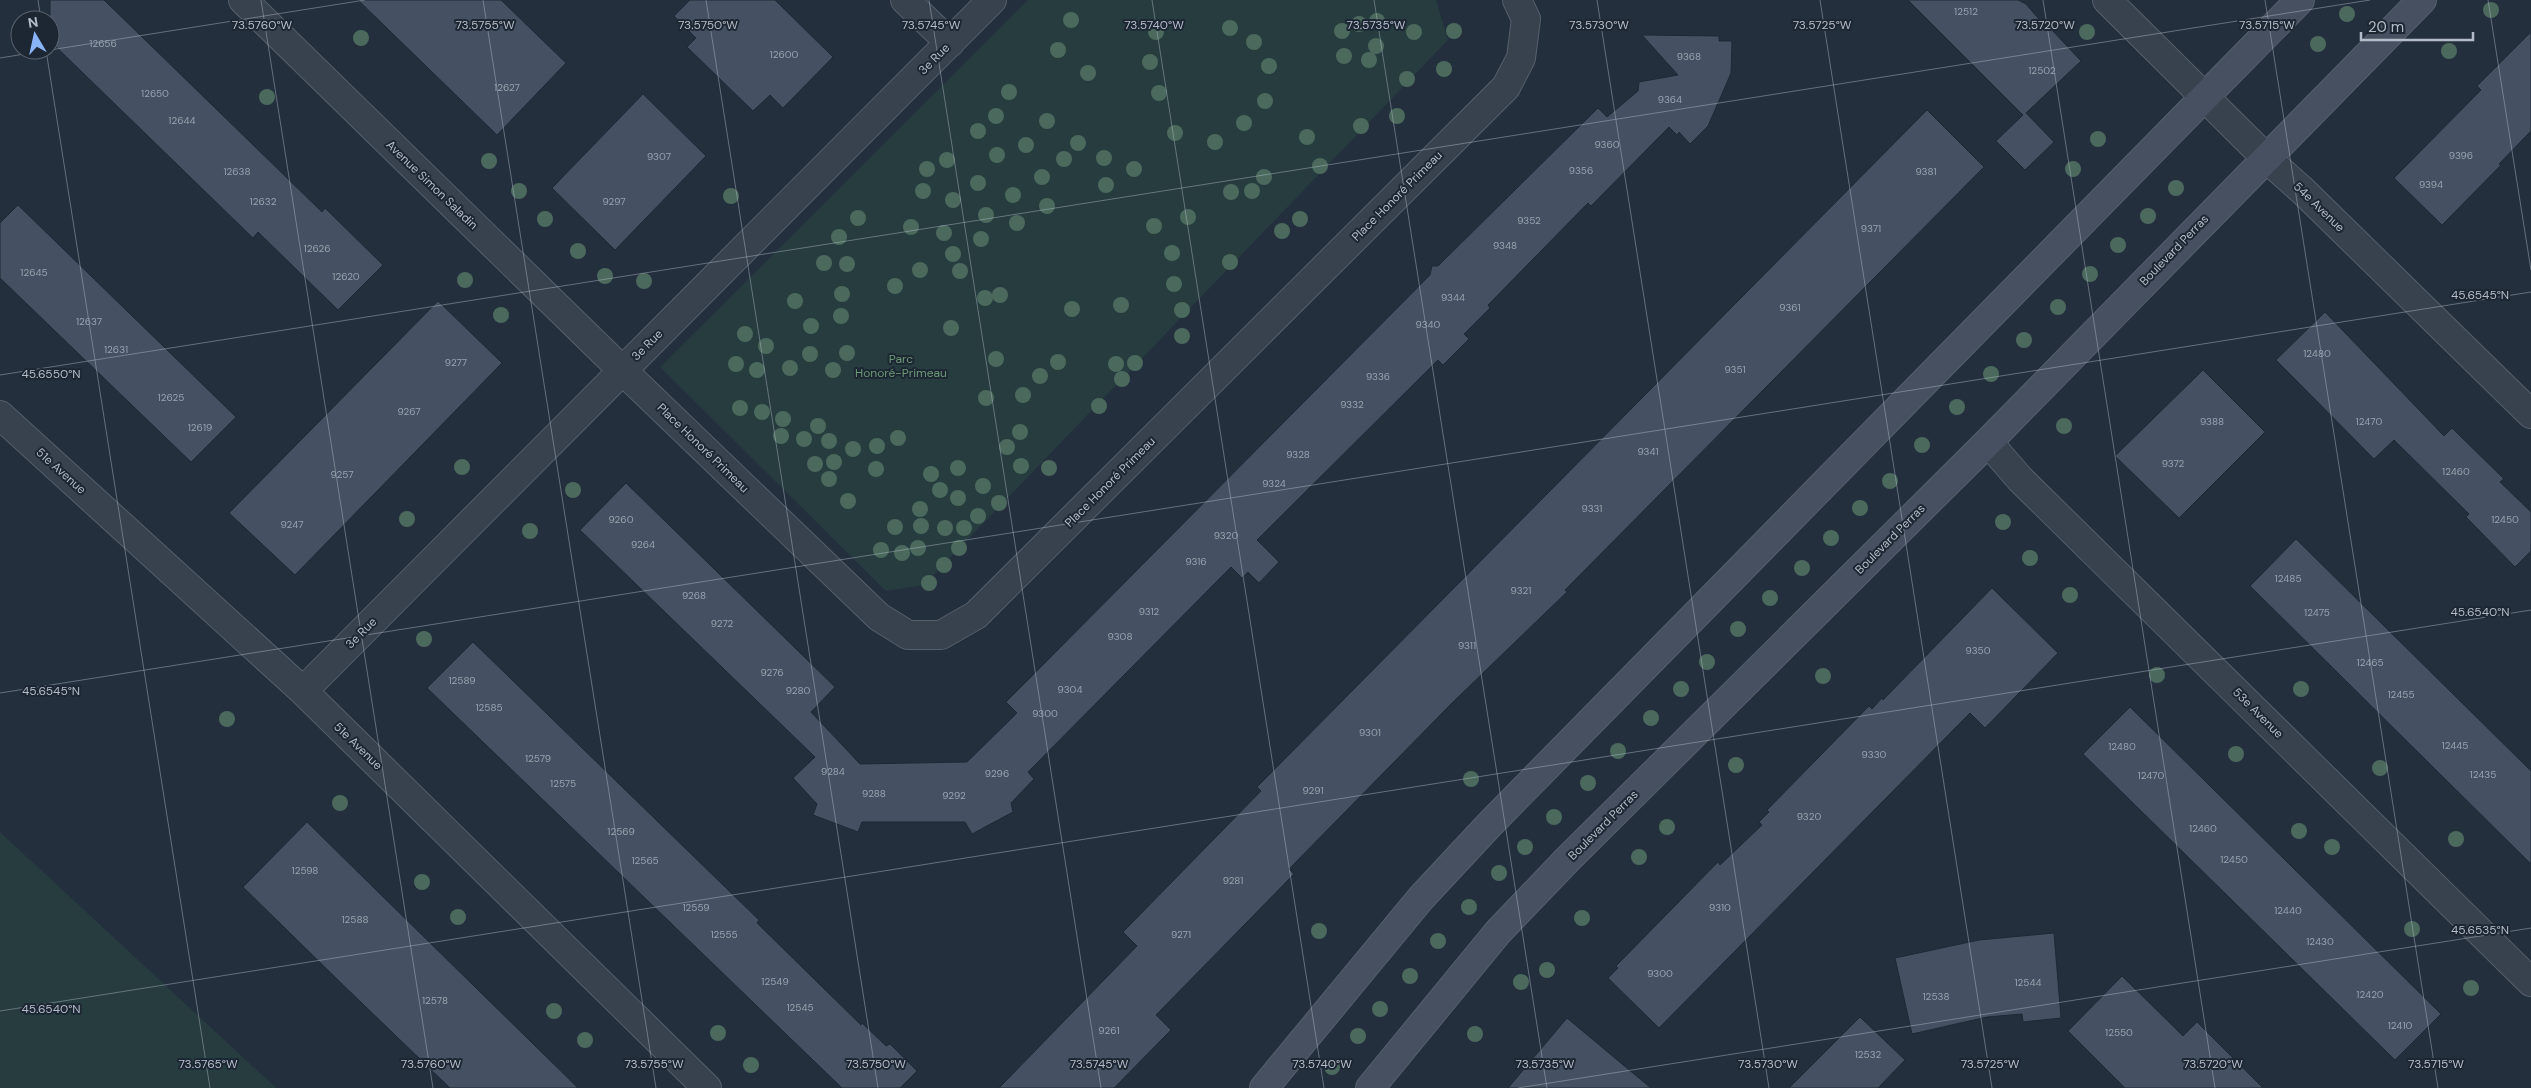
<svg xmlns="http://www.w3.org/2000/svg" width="2531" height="1088" font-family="'DM Sans',sans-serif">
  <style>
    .green { fill: #263c3f }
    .building { fill: #455162; stroke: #1f2835 }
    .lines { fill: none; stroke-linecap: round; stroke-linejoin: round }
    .street-casing { stroke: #565f6c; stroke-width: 30 }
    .secondary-casing { stroke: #565f6c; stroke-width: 30 }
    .street { stroke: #38414e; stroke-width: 28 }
    .secondary { stroke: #465061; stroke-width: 28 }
    .tree { fill: #4b6a5d }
    .ticks { fill: none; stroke: #b4bcc9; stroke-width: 1; stroke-opacity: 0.45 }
    .labels { text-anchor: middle; stroke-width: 4; stroke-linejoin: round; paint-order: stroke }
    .number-label { font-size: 10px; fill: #98a1af }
    .street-label { font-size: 12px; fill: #b4bcc9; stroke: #1d2633 }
    .park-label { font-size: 12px; fill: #6b9a76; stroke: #1d2633 }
    .ticks-label { font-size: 12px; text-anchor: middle; fill: #b4bcc9; stroke: #1d2633; stroke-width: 4; stroke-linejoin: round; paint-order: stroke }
  </style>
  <rect width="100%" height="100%" fill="#242f3e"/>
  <path class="green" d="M1028 0H1436L1448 40 924 585 886 591 660 367Z
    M0 832 276 1088H0Z"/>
  <path class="building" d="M50 0H104L322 212 325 208 383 265 338 310 258 232 253 238 50 41Z
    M358 0H501L566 63 497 135Z
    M690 0H775L833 57 783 108 770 95 753 111 687 47 696 38 674 16Z
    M1908 0H2018L2026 4 2049 31 2051 29 2081 61 2026 113 2054 142 2025 170 1996 141 2023 115Z
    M2531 32V131L2499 164 2501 165 2442 225 2394 178 2481 90 2477 86Z
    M1642 35 1719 36V41H1732L1731 73 1708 126 1690 144 1679 132 1677 135 1669 127 1591 206 1588 203 1488 305 1490 308 1464 334 1469 339 1443 365 1438 360 1257 540 1279 562 1259 583 1248 572 1242 578 1231 567 1028 772 1034 779 1011 803 1013 812 972 834 965 822H862L858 832 813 815 817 804 793 778 815 757 580 530 626 483 835 687 811 712 860 764 967 762 1017 713 1006 702 1430 275 1432 266H1438L1598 108 1607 117 1638 91 1639 82 1678 75Z
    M643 94 706 156 615 250 552 188Z
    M1927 110 1984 167 1565 590 1567 592 1542 616 1452 703 1289 869 1294 874 1156 1015 1171 1030 1114 1088H999L1137 946 1123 932 1261 791 1257 787Z
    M18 205 236 417 191 462 0 278V223Z
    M438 301 502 363 295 575 229 513Z
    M2325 312 2444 436 2452 428 2504 479 2500 482 2531 512V551L2515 567 2466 517 2469 514 2394 440 2374 459 2276 360Z
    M2203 370 2265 432 2179 518 2115 456Z
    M2296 539 2531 771V864L2250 586Z
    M1992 588 2058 653 1985 728 1970 713 1659 1028 1608 978 1618 968 1616 966 1718 862 1720 865 1762 825 1759 822 1769 812 1767 810 1869 706 1872 709 1882 698 1883 700Z
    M473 642 759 920 757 923 861 1025 862 1023 886 1046 890 1044 917 1071 900 1088H842L427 688Z
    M2130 707 2441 1014 2395 1060 2083 754Z
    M307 822 372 886 578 1088H450L339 981 243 887Z
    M2054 933 2061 1018 2023 1022 2022 1014 1987 1017 1912 1034 1895 958 1979 940Z
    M2122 976 2183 1036 2197 1022 2263 1088H2125L2068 1031Z
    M1860 1017 1905 1060 1878 1088H1789Z
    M1567 1018 1616 1059 1651 1088H1508Z"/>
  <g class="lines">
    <defs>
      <path id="street" d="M243 0 622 370 879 617 908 635H941L976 615 1506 87 1521 58 1526 19 1517 0
        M905 0 950 43
        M2107 0 2266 158 2303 191 2531 414
        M0 415 303 691 707 1088
        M1988 442 2020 479 2531 982
        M303 691 992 0"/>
      <path id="secondary" d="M1264 1088 1421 898 1490 824 2300 0
        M1370 1088 1498 932 1567 860 1988 442 2422 0"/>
    </defs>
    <use href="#street" class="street-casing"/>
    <use href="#secondary" class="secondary-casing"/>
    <use href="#street" class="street"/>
    <use href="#secondary" class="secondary"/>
  </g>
  <g class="tree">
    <circle cx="2491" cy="10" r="8"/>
    <circle cx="2347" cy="14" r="8"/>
    <circle cx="1071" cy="20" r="8"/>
    <circle cx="1377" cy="21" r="8"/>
    <circle cx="1359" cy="24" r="8"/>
    <circle cx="1230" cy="28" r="8"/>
    <circle cx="1342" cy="31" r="8"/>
    <circle cx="1454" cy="31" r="8"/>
    <circle cx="1156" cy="32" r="8"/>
    <circle cx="1414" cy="32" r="8"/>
    <circle cx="2087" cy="32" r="8"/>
    <circle cx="361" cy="38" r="8"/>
    <circle cx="1254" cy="42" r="8"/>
    <circle cx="2318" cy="44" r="8"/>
    <circle cx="1376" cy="46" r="8"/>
    <circle cx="1058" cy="50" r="8"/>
    <circle cx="2449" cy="51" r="8"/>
    <circle cx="1344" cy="56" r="8"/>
    <circle cx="1369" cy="60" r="8"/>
    <circle cx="1150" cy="62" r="8"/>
    <circle cx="1269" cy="66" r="8"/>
    <circle cx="1444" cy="69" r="8"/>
    <circle cx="1088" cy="73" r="8"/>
    <circle cx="1407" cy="79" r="8"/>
    <circle cx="1009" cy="92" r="8"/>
    <circle cx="1159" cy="93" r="8"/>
    <circle cx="267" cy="97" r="8"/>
    <circle cx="1265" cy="101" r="8"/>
    <circle cx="996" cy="116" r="8"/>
    <circle cx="1397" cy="116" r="8"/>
    <circle cx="1047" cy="121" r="8"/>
    <circle cx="1244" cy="123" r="8"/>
    <circle cx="1361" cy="126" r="8"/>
    <circle cx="978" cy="131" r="8"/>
    <circle cx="1175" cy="133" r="8"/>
    <circle cx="1307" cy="137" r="8"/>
    <circle cx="2098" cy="139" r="8"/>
    <circle cx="1215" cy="142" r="8"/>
    <circle cx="1078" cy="143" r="8"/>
    <circle cx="1026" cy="145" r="8"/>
    <circle cx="997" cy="155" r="8"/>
    <circle cx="1104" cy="158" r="8"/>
    <circle cx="1064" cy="159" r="8"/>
    <circle cx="947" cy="160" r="8"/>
    <circle cx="489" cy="161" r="8"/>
    <circle cx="1320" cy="166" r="8"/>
    <circle cx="927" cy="169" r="8"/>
    <circle cx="1134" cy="169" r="8"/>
    <circle cx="2073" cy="169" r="8"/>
    <circle cx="1042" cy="177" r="8"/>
    <circle cx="1264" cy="177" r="8"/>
    <circle cx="978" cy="183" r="8"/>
    <circle cx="1106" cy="185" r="8"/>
    <circle cx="2176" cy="188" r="8"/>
    <circle cx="519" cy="191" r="8"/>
    <circle cx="923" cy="191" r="8"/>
    <circle cx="1252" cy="191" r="8"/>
    <circle cx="1231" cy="192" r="8"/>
    <circle cx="1013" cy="195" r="8"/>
    <circle cx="731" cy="196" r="8"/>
    <circle cx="953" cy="200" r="8"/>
    <circle cx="1047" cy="206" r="8"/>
    <circle cx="986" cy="215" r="8"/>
    <circle cx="2148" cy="216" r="8"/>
    <circle cx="1188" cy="217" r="8"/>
    <circle cx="858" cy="218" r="8"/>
    <circle cx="545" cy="219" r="8"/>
    <circle cx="1300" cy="219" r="8"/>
    <circle cx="1017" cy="223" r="8"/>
    <circle cx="1154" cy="226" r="8"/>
    <circle cx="911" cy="227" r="8"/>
    <circle cx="1282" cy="231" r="8"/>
    <circle cx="944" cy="233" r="8"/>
    <circle cx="839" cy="237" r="8"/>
    <circle cx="981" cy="239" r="8"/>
    <circle cx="2118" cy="245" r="8"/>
    <circle cx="578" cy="251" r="8"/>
    <circle cx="1172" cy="253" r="8"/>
    <circle cx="953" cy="254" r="8"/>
    <circle cx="1230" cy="262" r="8"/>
    <circle cx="824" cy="263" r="8"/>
    <circle cx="847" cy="264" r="8"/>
    <circle cx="920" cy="270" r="8"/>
    <circle cx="960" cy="271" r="8"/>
    <circle cx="2090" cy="274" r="8"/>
    <circle cx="605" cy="276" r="8"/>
    <circle cx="465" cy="280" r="8"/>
    <circle cx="644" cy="281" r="8"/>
    <circle cx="1174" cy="284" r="8"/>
    <circle cx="895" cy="286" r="8"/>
    <circle cx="842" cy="294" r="8"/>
    <circle cx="1000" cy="295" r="8"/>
    <circle cx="985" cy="298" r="8"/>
    <circle cx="795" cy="301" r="8"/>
    <circle cx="1121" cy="305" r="8"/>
    <circle cx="2058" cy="307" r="8"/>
    <circle cx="1072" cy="309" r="8"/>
    <circle cx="1182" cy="310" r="8"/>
    <circle cx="501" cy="315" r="8"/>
    <circle cx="841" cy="316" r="8"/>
    <circle cx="811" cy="326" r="8"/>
    <circle cx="951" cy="328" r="8"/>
    <circle cx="745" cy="334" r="8"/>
    <circle cx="1182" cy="336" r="8"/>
    <circle cx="2024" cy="340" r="8"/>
    <circle cx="766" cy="346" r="8"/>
    <circle cx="847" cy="353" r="8"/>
    <circle cx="810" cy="354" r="8"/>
    <circle cx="996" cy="359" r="8"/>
    <circle cx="1058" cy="362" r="8"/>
    <circle cx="1135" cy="363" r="8"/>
    <circle cx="736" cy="364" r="8"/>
    <circle cx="1116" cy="364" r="8"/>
    <circle cx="790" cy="368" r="8"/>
    <circle cx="757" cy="370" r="8"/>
    <circle cx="833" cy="370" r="8"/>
    <circle cx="1991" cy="374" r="8"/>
    <circle cx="1040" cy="376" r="8"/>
    <circle cx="1122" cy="379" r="8"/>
    <circle cx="1023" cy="395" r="8"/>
    <circle cx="986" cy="398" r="8"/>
    <circle cx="1099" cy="406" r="8"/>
    <circle cx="1957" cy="407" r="8"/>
    <circle cx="740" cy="408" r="8"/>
    <circle cx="762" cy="412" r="8"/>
    <circle cx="783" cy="419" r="8"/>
    <circle cx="818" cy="426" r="8"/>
    <circle cx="2064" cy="426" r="8"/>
    <circle cx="1020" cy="432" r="8"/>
    <circle cx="781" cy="436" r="8"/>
    <circle cx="898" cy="438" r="8"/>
    <circle cx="804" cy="439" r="8"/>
    <circle cx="829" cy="441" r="8"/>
    <circle cx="1922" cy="445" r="8"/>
    <circle cx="877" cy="446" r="8"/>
    <circle cx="1007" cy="447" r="8"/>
    <circle cx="853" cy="449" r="8"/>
    <circle cx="834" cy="462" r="8"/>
    <circle cx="815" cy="464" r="8"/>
    <circle cx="1021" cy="466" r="8"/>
    <circle cx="462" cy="467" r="8"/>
    <circle cx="958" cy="468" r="8"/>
    <circle cx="1049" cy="468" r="8"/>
    <circle cx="876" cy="469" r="8"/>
    <circle cx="931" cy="474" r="8"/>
    <circle cx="829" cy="479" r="8"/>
    <circle cx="1890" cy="481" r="8"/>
    <circle cx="983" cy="486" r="8"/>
    <circle cx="573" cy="490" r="8"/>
    <circle cx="940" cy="490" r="8"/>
    <circle cx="958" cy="498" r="8"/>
    <circle cx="848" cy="501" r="8"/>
    <circle cx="999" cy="503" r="8"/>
    <circle cx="1860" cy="508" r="8"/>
    <circle cx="920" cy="509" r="8"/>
    <circle cx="978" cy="516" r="8"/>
    <circle cx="407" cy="519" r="8"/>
    <circle cx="2003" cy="522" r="8"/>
    <circle cx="921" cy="526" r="8"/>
    <circle cx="895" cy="527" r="8"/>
    <circle cx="945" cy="528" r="8"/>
    <circle cx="964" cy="528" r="8"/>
    <circle cx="530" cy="531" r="8"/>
    <circle cx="1831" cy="538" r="8"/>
    <circle cx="918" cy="548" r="8"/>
    <circle cx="959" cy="548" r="8"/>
    <circle cx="881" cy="550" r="8"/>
    <circle cx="902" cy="553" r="8"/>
    <circle cx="2030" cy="558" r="8"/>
    <circle cx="944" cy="565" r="8"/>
    <circle cx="1802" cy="568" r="8"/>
    <circle cx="929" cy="583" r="8"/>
    <circle cx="2070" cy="595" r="8"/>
    <circle cx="1770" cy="598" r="8"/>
    <circle cx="1738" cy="629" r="8"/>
    <circle cx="424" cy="639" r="8"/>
    <circle cx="1707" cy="662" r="8"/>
    <circle cx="2157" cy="675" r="8"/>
    <circle cx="1823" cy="676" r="8"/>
    <circle cx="1681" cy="689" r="8"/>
    <circle cx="2301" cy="689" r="8"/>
    <circle cx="1651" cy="718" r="8"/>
    <circle cx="227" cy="719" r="8"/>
    <circle cx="1618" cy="751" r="8"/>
    <circle cx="2236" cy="754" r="8"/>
    <circle cx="1736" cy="765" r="8"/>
    <circle cx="2380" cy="768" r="8"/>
    <circle cx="1471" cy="779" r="8"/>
    <circle cx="1588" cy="783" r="8"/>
    <circle cx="340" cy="803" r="8"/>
    <circle cx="1554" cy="817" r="8"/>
    <circle cx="1667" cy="827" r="8"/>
    <circle cx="2299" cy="831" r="8"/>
    <circle cx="2456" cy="839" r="8"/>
    <circle cx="1525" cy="847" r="8"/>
    <circle cx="2332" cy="847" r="8"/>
    <circle cx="1639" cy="857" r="8"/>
    <circle cx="1499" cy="873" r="8"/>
    <circle cx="422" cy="882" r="8"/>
    <circle cx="1469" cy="907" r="8"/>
    <circle cx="458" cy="917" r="8"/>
    <circle cx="1582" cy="918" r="8"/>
    <circle cx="2412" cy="929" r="8"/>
    <circle cx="1319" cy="931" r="8"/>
    <circle cx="1438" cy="941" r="8"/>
    <circle cx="1547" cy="970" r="8"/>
    <circle cx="1410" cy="976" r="8"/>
    <circle cx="1521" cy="982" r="8"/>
    <circle cx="2471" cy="988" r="8"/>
    <circle cx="1380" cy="1009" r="8"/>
    <circle cx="554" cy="1011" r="8"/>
    <circle cx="718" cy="1033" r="8"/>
    <circle cx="1475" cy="1034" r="8"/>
    <circle cx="1358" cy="1036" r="8"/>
    <circle cx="585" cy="1040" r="8"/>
    <circle cx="751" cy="1065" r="8"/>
    <circle cx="1332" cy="1067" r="8"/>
  </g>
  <path class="ticks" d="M38 0 41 20M261 0 433 1088M483 0 656 1088M706 0 878 1088M929 0 1101 1088M1152 0 1324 1088M1374 0 1547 1088M1597 0 1769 1088M1820 0 1992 1088M2043 0 2215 1088M2265 0 2438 1088M2488 0 2531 270M46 50 210 1088M50 50 365 0M0 58 49 50M0 375 2370 0M0 693 2531 292M0 1011 2531 610M1518 1088 2531 928"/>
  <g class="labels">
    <g class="number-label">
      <text x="1966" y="15">12512</text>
      <text x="103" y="47">12656</text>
      <text x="784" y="58">12600</text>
      <text x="1689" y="60">9368</text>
      <text x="2042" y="74">12502</text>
      <text x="507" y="91">12627</text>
      <text x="155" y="97">12650</text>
      <text x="1670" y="103">9364</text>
      <text x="182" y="124">12644</text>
      <text x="1607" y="148">9360</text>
      <text x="2461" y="159">9396</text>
      <text x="659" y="160">9307</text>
      <text x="1581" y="174">9356</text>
      <text x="237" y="175">12638</text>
      <text x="1926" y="175">9381</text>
      <text x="2431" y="188">9394</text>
      <text x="263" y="205">12632</text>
      <text x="614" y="205">9297</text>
      <text x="1529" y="224">9352</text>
      <text x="1871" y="232">9371</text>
      <text x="1505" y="249">9348</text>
      <text x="317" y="252">12626</text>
      <text x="34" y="276">12645</text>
      <text x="346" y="280">12620</text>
      <text x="1453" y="301">9344</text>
      <text x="1790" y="311">9361</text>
      <text x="89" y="325">12637</text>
      <text x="1428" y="328">9340</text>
      <text x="116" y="353">12631</text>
      <text x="2317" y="357">12480</text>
      <text x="456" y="366">9277</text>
      <text x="1735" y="373">9351</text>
      <text x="1378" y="380">9336</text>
      <text x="171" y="401">12625</text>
      <text x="1352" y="408">9332</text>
      <text x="409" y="415">9267</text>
      <text x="2212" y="425">9388</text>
      <text x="2369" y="425">12470</text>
      <text x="200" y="431">12619</text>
      <text x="1648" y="455">9341</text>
      <text x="1298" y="458">9328</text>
      <text x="2173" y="467">9372</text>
      <text x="2456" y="475">12460</text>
      <text x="342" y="478">9257</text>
      <text x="1274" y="487">9324</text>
      <text x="1592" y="512">9331</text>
      <text x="621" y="523">9260</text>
      <text x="2505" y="523">12450</text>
      <text x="292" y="528">9247</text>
      <text x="1226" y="539">9320</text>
      <text x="643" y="548">9264</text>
      <text x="1196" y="565">9316</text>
      <text x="2288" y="582">12485</text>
      <text x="1521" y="594">9321</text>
      <text x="694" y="599">9268</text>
      <text x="1149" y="615">9312</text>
      <text x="2317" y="616">12475</text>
      <text x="722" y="627">9272</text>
      <text x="1120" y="640">9308</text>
      <text x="1467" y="649">9311</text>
      <text x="1978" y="654">9350</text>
      <text x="2370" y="666">12465</text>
      <text x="772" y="676">9276</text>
      <text x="462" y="684">12589</text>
      <text x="1070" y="693">9304</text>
      <text x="798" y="694">9280</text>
      <text x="2401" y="698">12455</text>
      <text x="489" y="711">12585</text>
      <text x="1045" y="717">9300</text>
      <text x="1370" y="736">9301</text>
      <text x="2455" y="749">12445</text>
      <text x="2122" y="750">12480</text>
      <text x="1874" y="758">9330</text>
      <text x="538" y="762">12579</text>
      <text x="833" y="775">9284</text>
      <text x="997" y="777">9296</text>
      <text x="2483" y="778">12435</text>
      <text x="2151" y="779">12470</text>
      <text x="563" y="787">12575</text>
      <text x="1313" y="794">9291</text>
      <text x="874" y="797">9288</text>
      <text x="954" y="799">9292</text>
      <text x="1809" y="820">9320</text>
      <text x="2203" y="832">12460</text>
      <text x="621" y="835">12569</text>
      <text x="2234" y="863">12450</text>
      <text x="645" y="864">12565</text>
      <text x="305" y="874">12598</text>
      <text x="1233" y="884">9281</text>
      <text x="696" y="911">12559</text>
      <text x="1720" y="911">9310</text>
      <text x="2288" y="914">12440</text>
      <text x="355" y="923">12588</text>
      <text x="724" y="938">12555</text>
      <text x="1181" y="938">9271</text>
      <text x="2320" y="945">12430</text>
      <text x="1660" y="977">9300</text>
      <text x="775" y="985">12549</text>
      <text x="2028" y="986">12544</text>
      <text x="2370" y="998">12420</text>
      <text x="1936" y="1000">12538</text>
      <text x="435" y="1004">12578</text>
      <text x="800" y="1011">12545</text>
      <text x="2400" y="1029">12410</text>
      <text x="1109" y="1034">9261</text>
      <text x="2119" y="1036">12550</text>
      <text x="1868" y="1058">12532</text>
    </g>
    <g class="street-label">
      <text transform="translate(934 59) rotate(-45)" y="4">3e Rue</text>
      <text transform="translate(432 185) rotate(44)" y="4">Avenue Simon Saladin</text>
      <text transform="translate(1397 196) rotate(-45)" y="4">Place Honoré Primeau</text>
      <text transform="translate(2319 207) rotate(44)" y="4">54e Avenue</text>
      <text transform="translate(2174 250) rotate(-46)" y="4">Boulevard Perras</text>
      <text transform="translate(647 345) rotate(-45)" y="4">3e Rue</text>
      <text transform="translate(703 448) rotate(44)" y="4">Place Honoré Primeau</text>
      <text transform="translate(61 471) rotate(42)" y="4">51e Avenue</text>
      <text transform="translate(1110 482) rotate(-45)" y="4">Place Honoré Primeau</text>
      <text transform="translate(1890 539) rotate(-45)" y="4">Boulevard Perras</text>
      <text transform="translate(361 633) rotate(-45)" y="4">3e Rue</text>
      <text transform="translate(2258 713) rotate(45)" y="4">53e Avenue</text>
      <text transform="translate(358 746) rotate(44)" y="4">51e Avenue</text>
      <text transform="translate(1603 825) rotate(-45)" y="4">Boulevard Perras</text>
    </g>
    <g class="park-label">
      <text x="901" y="363">Parc<tspan x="901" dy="14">Honoré-Primeau</tspan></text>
    </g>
  </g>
  <g class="ticks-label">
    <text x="262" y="29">73.5760°W</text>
    <text x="485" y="29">73.5755°W</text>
    <text x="708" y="29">73.5750°W</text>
    <text x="931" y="29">73.5745°W</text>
    <text x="1376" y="29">73.5735°W</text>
    <text x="1599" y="29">73.5730°W</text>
    <text x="1822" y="29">73.5725°W</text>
    <text x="2045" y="29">73.5720°W</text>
    <text x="2267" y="29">73.5715°W</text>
    <text x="1154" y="29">73.5740°W</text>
    <text x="2480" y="299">45.6545°N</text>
    <text x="51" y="378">45.6550°N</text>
    <text x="2480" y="616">45.6540°N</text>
    <text x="51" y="695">45.6545°N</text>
    <text x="2480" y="934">45.6535°N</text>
    <text x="51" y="1013">45.6540°N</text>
    <text x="208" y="1068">73.5765°W</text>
    <text x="431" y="1068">73.5760°W</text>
    <text x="654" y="1068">73.5755°W</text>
    <text x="876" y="1068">73.5750°W</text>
    <text x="1099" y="1068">73.5745°W</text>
    <text x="1322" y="1068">73.5740°W</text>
    <text x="1545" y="1068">73.5735°W</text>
    <text x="1768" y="1068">73.5730°W</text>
    <text x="1990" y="1068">73.5725°W</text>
    <text x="2213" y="1068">73.5720°W</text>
    <text x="2436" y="1068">73.5715°W</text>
  </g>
  <g transform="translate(35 35) rotate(351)"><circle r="24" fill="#1d2633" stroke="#59626f"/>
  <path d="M0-4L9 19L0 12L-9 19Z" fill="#8ab4f8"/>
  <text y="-8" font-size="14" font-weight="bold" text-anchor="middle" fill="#b4bcc9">N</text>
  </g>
  <path d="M2361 32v8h112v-8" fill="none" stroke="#b4bcc9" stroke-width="2.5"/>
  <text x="2368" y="32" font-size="15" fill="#b4bcc9" stroke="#1d2633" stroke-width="4" paint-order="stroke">20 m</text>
</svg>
